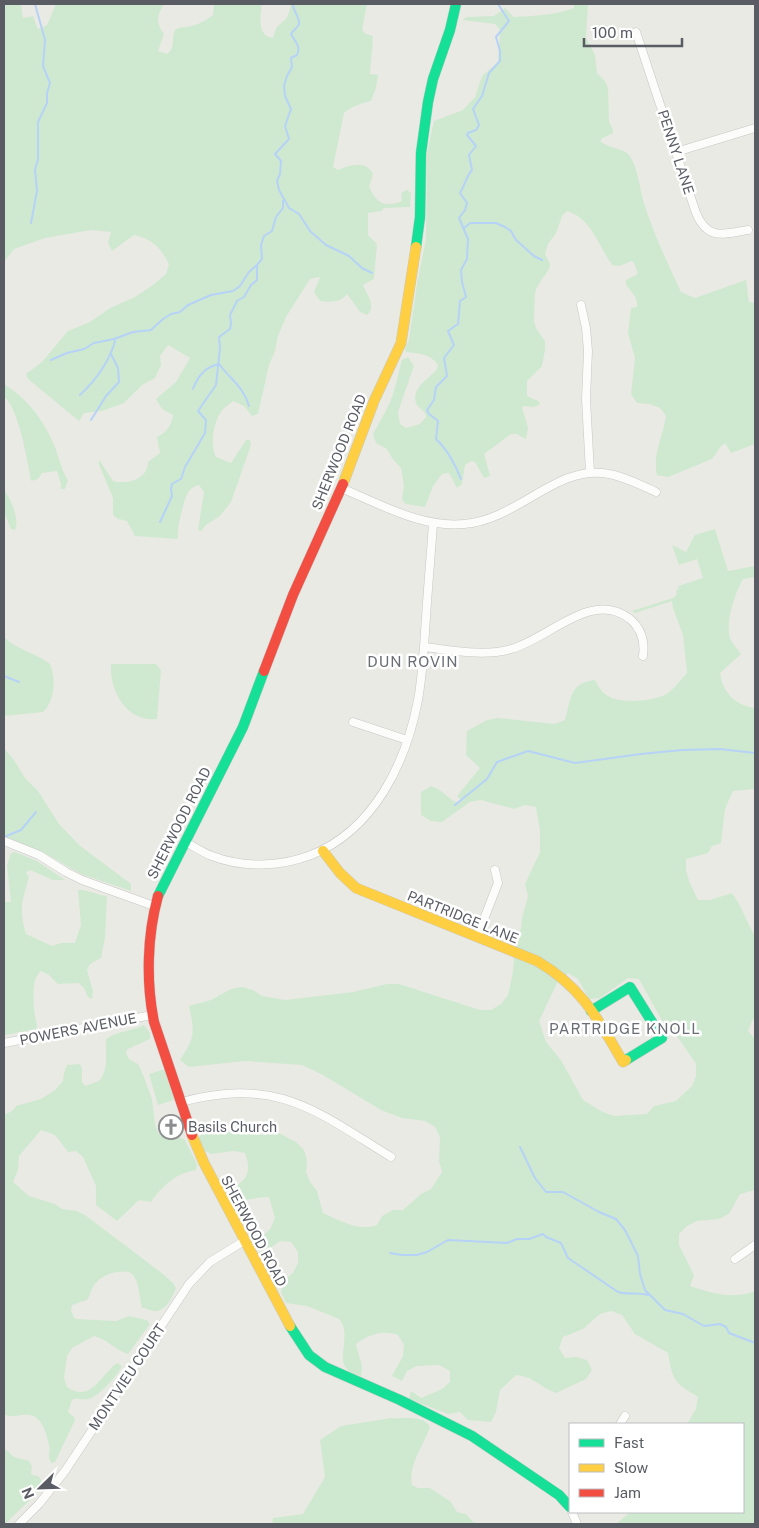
<svg xmlns="http://www.w3.org/2000/svg" width="759" height="1528" font-family="'Public Sans',sans-serif">
  <style>
    .green { fill: #cfe9d0; fill-rule: evenodd }
    .lines { fill: none; stroke-linecap: round; stroke-linejoin: round }
    .stream { stroke: #b6d2f7; stroke-width: 2 }
    .street-casing { stroke: #c6c6c5; stroke-width: 9 }
    .fast-casing { stroke: #c7c7c7; stroke-width: 11 }
    .slow-casing { stroke: #c7c7c7; stroke-width: 11 }
    .jam-casing { stroke: #c7c7c7; stroke-width: 11 }
    .street { stroke: #fcfcfb; stroke-width: 8 }
    .fast { stroke: #16e098; stroke-width: 10 }
    .slow { stroke: #ffcf43; stroke-width: 10 }
    .jam { stroke: #f24e42; stroke-width: 10 }
    .labels { text-anchor: middle; stroke-width: 5; stroke-linejoin: round; paint-order: stroke }
    .street-label { font-size: 14px; fill: #595c63; stroke: #fff }
    .poi-label { font-size: 14px; fill: #595c63; stroke: #fff; text-anchor: start }
    .neighbourhood-label { font-size: 15px; letter-spacing: 1px; fill: #6a6e75; stroke: #fff }
  </style>
  <rect width="100%" height="100%" fill="#eaeae4"/>
  <path class="green" d="M4 4H21L23 18 33 16 38 29 47 25 56 4H164C157 16 155 22 164 34L158 51 167 54C176 48 171 38 175 30 180 26 185 28 191 26 199 24 207 20 213 15L214 4H262C260 15 257 37 273 38 274 34 275 29 278 26 288 18 288 17 291 4H367L362 30 366 34 373 36 370 74 378 75 376 88 371 101C362 103 350 107 344 113L333 167 338 170C350 165 366 160 373 174L369 187C377 203 383 207 400 202L402 200 401 193 407 190 411 193 410 207 384 208 381 211 368 213V235L377 244 374 279 363 285C367 295 377 307 367 315L360 312 347 294C341 303 331 302 320 301L314 292 320 277 310 279 286 317 278 336 275 351 269 365 258 414 252 416 244 406 233 401C229 405 223 408 221 412 213 424 210 445 216 457L231 463 246 440H250L251 445 231 502 220 516 206 525 201 531 198 530 204 492 199 485C195 486 191 488 189 491 184 498 176 531 178 539L135 536 127 521 118 519 113 515V498L98 462 100 461 113 481C127 485 148 479 148 462L160 453 157 437C167 432 171 426 173 415L162 409 156 399 176 382 190 358 168 345 160 356 161 365 155 378 142 385 124 403 102 411 84 413 79 421 28 379 26 374 42 362 68 331 90 322 110 308 135 297 153 285 166 274 169 264C161 248 151 238 134 235L112 251 108 243 111 232 91 230 45 238 14 249 4 262Z
    M574 4H588L586 38 595 55 597 73 605 81 608 88 609 121 613 130V133L601 139V142C609 148 622 148 628 154 638 165 640 192 645 206 654 235 668 264 681 292L695 298 746 280C748 288 747 294 749 302L755 303V444L731 453 725 443 719 448 718 451 712 459 668 477 657 475C652 455 663 436 666 416L660 408 649 404 637 403 631 394 635 358 628 333 631 308 637 307C638 295 630 292 626 284V280L638 274 634 263 632 261 619 266 612 265C599 246 591 218 567 211L562 216 556 233 548 244 545 254 550 264 549 269 537 287 535 293 534 322 537 330 545 341V350L542 366 527 381V396L540 402 539 405 533 407 524 406 522 407 528 428 526 439 516 434H511L484 454 490 476 484 478 475 462 471 461 465 465 462 484 457 488 449 473 442 474 433 486 425 507 406 504 402 500 404 485 401 468 392 458 387 449 376 443 373 434C381 419 391 404 395 387 398 378 399 369 402 360L408 357 414 366 398 412 400 424 406 428 420 424 426 417C426 411 420 410 417 405 409 389 429 379 437 369L438 365C431 354 418 353 406 352L405 348 409 340 417 284 426 239 427 153 434 121 463 110 475 97 482 76 497 63 498 61 500 30 495 24 462 20 467 17 494 16 505 8 514 17C533 16 556 15 574 8Z
    M4 384C28 399 44 420 55 447 59 458 61 469 68 480L65 489H61V484L57 471 42 473 38 479 31 481C28 463 18 406 4 397Z
    M4 490C11 499 20 520 15 530L11 529 4 512Z
    M715 529 728 571 755 566V577L743 579C735 593 727 617 729 633 729 641 737 648 741 654L720 673C723 693 735 705 755 708V789L733 791 725 809 721 843 712 846 708 853 686 859V870L689 881 698 900H710L732 893 738 902 755 937V1018L752 1021 748 1031 755 1039V1190L740 1194 729 1214 719 1219 697 1221 687 1226 679 1234V1245L694 1275 690 1286C712 1293 732 1300 755 1291V1524H616L630 1512H743V1424H687L696 1409 698 1397C674 1382 673 1382 668 1353L635 1334 622 1315 611 1311 600 1314 583 1329 563 1337 559 1348 565 1358 576 1357 587 1360 592 1370 586 1379 556 1393C539 1387 535 1377 516 1375L500 1390 496 1412 491 1422 468 1420 460 1412 448 1414 409 1399 411 1391 421 1398 442 1389 450 1382V1371L439 1365 417 1366 407 1371 402 1381 392 1376 403 1356 404 1345 398 1335C383 1330 369 1334 356 1344 358 1357 364 1362 361 1376 332 1368 347 1351 344 1330 344 1326 341 1322 339 1319L307 1306 286 1303 281 1292 284 1280 293 1273 298 1263V1252L291 1242 280 1241 262 1254 254 1246 270 1229 275 1218 269 1197C257 1197 248 1201 236 1200L230 1190C247 1180 252 1172 245 1153L234 1151 211 1154 201 1149 198 1138 206 1130 264 1135 277 1132 296 1142 304 1150 307 1161 306 1172 310 1182 317 1191 323 1213C339 1220 359 1232 377 1225L382 1216 393 1210H403L421 1194 431 1189 442 1172 439 1161 440 1137 435 1127 425 1121 402 1118 381 1110 323 1075 302 1065 245 1061 189 1067 180 1060C195 1036 195 1034 189 1006L211 1000 231 989 242 987 253 990 262 996 285 1000 353 992 387 984H399L480 1010H491L501 1004 508 995 513 972 515 939 521 929 522 918 528 896 525 884 540 852V830L536 807 525 805 514 809 481 800 470 802 442 822 431 821 421 815V792L431 786C444 790 446 798 458 803L466 798 460 799 457 796 480 768 466 755 467 731 487 720 498 718 555 724 565 720C571 699 569 683 595 680 597 684 600 690 604 693 615 705 655 702 668 693 675 688 681 679 687 673L683 635 673 608 672 601 635 613 632 611 673 598 677 594 676 590 679 589 678 586 703 578 697 559 679 565 672 545 686 552 695 535ZM568 973 578 979 589 999 600 998 628 978 639 979 661 1019 677 1036 696 1064V1076L692 1086 676 1101 654 1106 647 1114 614 1116 603 1112 583 1100 561 1060 546 1042 539 1021 559 979Z
    M4 637C17 650 36 653 50 664 56 677 55 702 43 712L4 716Z
    M111 664H156L161 670 157 719C127 723 109 691 111 664Z
    M4 748 14 760 25 778 38 791 59 824 79 845 131 884V891L81 874 41 851 4 837Z
    M15 852 37 861 65 880H53L30 870 26 872 29 877C22 901 19 909 26 934L52 946 61 943H75L81 925 78 890C88 889 96 895 107 896L105 938 101 958 90 964 87 970 93 991 92 999 88 997 84 988 79 983 58 984 49 975 41 971C29 980 34 1013 37 1026L36 1029 5 1035 4 902H11L7 865 11 853Z
    M144 1025 150 1033V1039L128 1049 126 1053 129 1059 138 1064 142 1072 152 1099 155 1124 158 1133 163 1136 181 1138 185 1140 197 1164 196 1170C176 1173 162 1186 151 1202L139 1200 117 1221 96 1205V1186L83 1157 76 1151 68 1152 55 1135 41 1130 19 1156 18 1170 13 1182 29 1196 55 1204 62 1209 77 1211 85 1215 163 1274 173 1283 176 1288C173 1296 166 1310 157 1311 153 1312 148 1309 144 1308H142C139 1298 140 1282 132 1274 129 1271 124 1271 121 1272 109 1272 97 1278 92 1289 90 1293 90 1296 87 1300L72 1305 71 1310 74 1318 77 1319 116 1321 129 1316 147 1320 150 1324 128 1354C115 1350 107 1339 94 1336L72 1348 67 1356 64 1378 67 1387C91 1404 101 1374 117 1363L122 1366C117 1376 99 1397 88 1399 81 1401 78 1397 72 1400L68 1412 74 1417 75 1420 55 1462 52 1463C46 1457 51 1452 49 1445 47 1436 43 1421 35 1417 25 1411 13 1420 4 1414V1115L12 1111 16 1106 41 1099 55 1090 63 1081 64 1073 67 1065 80 1064 82 1069V1082L85 1086 99 1081C109 1070 105 1053 106 1039 117 1031 132 1031 144 1025Z
    M165 1069 174 1100 158 1105 149 1074Z
    M391 1418C404 1419 424 1415 430 1427 423 1447 408 1464 412 1485L418 1488H430L451 1502 457 1512 466 1514 473 1522 482 1524H272L273 1518 303 1514 325 1477 320 1440 341 1426Z
    M4 1448 14 1457 29 1461 32 1466 31 1473 32 1475 38 1476 42 1481 33 1497 5 1524H4Z"/>
  <g class="lines">
    <path class="stream" d="M293 4C293 11 300 18 299 24 298 27 293 31 291 34 295 42 301 45 297 55L291 58 292 67 287 76 284 86 285 96 291 109 285 126 289 139 275 154 281 161 280 174 277 181 279 190 289 208 299 214 310 231 326 245 349 256 362 268 372 273
      M31 223 37 191 35 170 38 159V122L47 103V93L50 83 43 66 45 40 35 4
      M464 228 470 223H496L505 227 511 231 516 240 534 256 542 260
      M51 360 67 353 84 349 94 343 114 339 133 332 151 330 163 319 171 314 180 312 188 305 211 295 233 291 240 286 249 272 257 265 262 259 261 245 264 236 272 231 276 217 283 208V201
      M219 364C230 379 244 387 249 406
      M193 389C198 376 205 367 219 364
      M80 395C97 379 110 361 116 338
      M91 420 106 396 119 382 118 368 111 354
      M461 479C455 464 448 450 436 439L438 421 429 414 427 410 434 400 436 387 447 376 444 358 454 345 448 331 458 324 460 301 466 297 462 282 461 270 467 259 468 239 459 218 465 210 467 203 460 193C465 185 466 177 472 170L469 155 476 146 467 135 468 133 476 130 479 125 473 109 482 96 489 73 500 61V51L496 37 509 21 498 4
      M160 522 172 496 171 489 172 484 181 479 185 467 205 433 206 420 198 411 216 385 220 348 219 337 230 329 231 323 230 315 237 301 244 297 251 285 257 280V265
      M4 676 19 682
      M455 805 487 779 497 762 528 751 575 763 641 754 682 750 720 749 755 753
      M4 837 21 830 36 812
      M520 1147 535 1178 546 1192H563L599 1212 616 1219 625 1230 638 1256 640 1274 645 1290 665 1310 683 1314 704 1326 720 1324 726 1327 729 1333 755 1343
      M390 1253 402 1255H417L427 1252 448 1240 507 1243 517 1239H529L543 1234 546 1237 561 1243 568 1258 618 1292C628 1295 638 1292 648 1295"/>
    <defs>
      <path id="street" d="M636 32 696 213C708 241 723 234 748 230
        M676 152 755 128
        M581 305 586 328 588 351 586 399 590 472
        M341 488C380 504 421 528 464 524 518 520 558 463 609 474 625 477 641 485 656 492
        M424 647C451 650 484 657 511 649 549 639 591 589 630 619 642 629 645 641 643 656
        M353 722 407 740
        M4 841 39 855 66 872 82 880 154 906
        M185 842C193 846 202 852 212 856 243 868 280 867 311 855 374 830 406 763 418 700 423 673 424 645 426 617 428 586 431 554 433 523
        M477 937 498 883 495 870
        M4 1043 152 1015
        M181 1102C278 1077 313 1109 391 1157
        M735 1259 755 1245
        M620 1424 625 1416
        M572 1512 577 1524
        M19 1524 39 1504 65 1471 189 1284 210 1262 244 1241"/>
      <path id="fast" d="M416 247 420 217 421 153 428 102 433 79 450 30 456 4
        M158 896 243 727 264 671
        M591 1011 630 987 662 1038 626 1060
        M290 1326 309 1355 325 1367 400 1400 472 1436 559 1495 570 1507"/>
      <path id="slow" d="M343 484 374 401 401 343 416 247
        M323 851 340 873 356 888 537 961C582 987 598 1019 623 1062L626 1060
        M192 1135 204 1163 290 1326"/>
      <path id="jam" d="M264 671 293 595 343 484
        M158 896C147 936 146 982 154 1022L192 1135"/>
    </defs>
    <use href="#street" class="street-casing"/>
    <use href="#fast" class="fast-casing"/>
    <use href="#slow" class="slow-casing"/>
    <use href="#jam" class="jam-casing"/>
    <use href="#street" class="street"/>
    <use href="#fast" class="fast"/>
    <use href="#slow" class="slow"/>
    <use href="#jam" class="jam"/>
  </g>
  <defs>
    <symbol id="church-ring" viewBox="-11 -11 22 22"><circle r="9.5" fill="#fff" stroke="#8c8e90" stroke-width="1.5"/><path d="M-1.2-6h2.4v3.5h3.3v2.4h-3.3V6h-2.4V-.1h-3.3v-2.4h3.3Z" fill="#8c8e90"/></symbol>
  </defs>
  <g fill-rule="evenodd">
    <use href="#church-ring" x="157" y="1113" width="28" height="28"/>
  </g>
  <g class="labels">
    <g class="street-label">
      <text transform="translate(676 152) rotate(72)" y="5">PENNY LANE</text>
      <text transform="translate(339 452) rotate(-68)" y="5">SHERWOOD ROAD</text>
      <text transform="translate(179 823) rotate(-63)" y="5">SHERWOOD ROAD</text>
      <text transform="translate(463 917) rotate(22)" y="5">PARTRIDGE LANE</text>
      <text transform="translate(78 1029) rotate(-11)" y="5">POWERS AVENUE</text>
      <text transform="translate(254 1231) rotate(62)" y="5">SHERWOOD ROAD</text>
      <text transform="translate(127 1377) rotate(-56)" y="5">MONTVIEU COURT</text>
    </g>
    <g class="poi-label">
      <text x="188" y="1132">Basils Church</text>
    </g>
    <g class="neighbourhood-label">
      <text x="413" y="667">DUN ROVIN</text>
      <text x="625" y="1034">PARTRIDGE KNOLL</text>
    </g>
  </g>
  <rect width="759" height="1528" fill="none" stroke="#595c63" stroke-width="10"/>
  <rect x="569" y="1423" width="175" height="90" fill="#ffffff" stroke="#bdbec1"/>
  <rect x="579" y="1439" width="25" height="8" fill="#16e098" stroke="#bdbec1"/>
  <text x="614" y="1448" font-size="15" fill="#595c63">Fast</text>
  <rect x="579" y="1464" width="25" height="8" fill="#ffcf43" stroke="#bdbec1"/>
  <text x="614" y="1473" font-size="15" fill="#595c63">Slow</text>
  <rect x="579" y="1489" width="25" height="8" fill="#f24e42" stroke="#bdbec1"/>
  <text x="614" y="1498" font-size="15" fill="#595c63">Jam</text>
  <g transform="translate(40 1488) rotate(247)" stroke="#ffffff" stroke-width="4" paint-order="stroke">
  <path d="M0-4L9 19L0 12L-9 19Z" fill="#595c63"/>
  <text y="-8" font-size="14" font-weight="bold" text-anchor="middle" fill="#595c63">N</text>
  </g>
  <path d="M584 38v8h98v-8" fill="none" stroke="#595c63" stroke-width="2.5"/>
  <text x="592" y="38" font-size="15" fill="#595c63" stroke="#ffffff" stroke-width="4" paint-order="stroke">100 m</text>
</svg>
